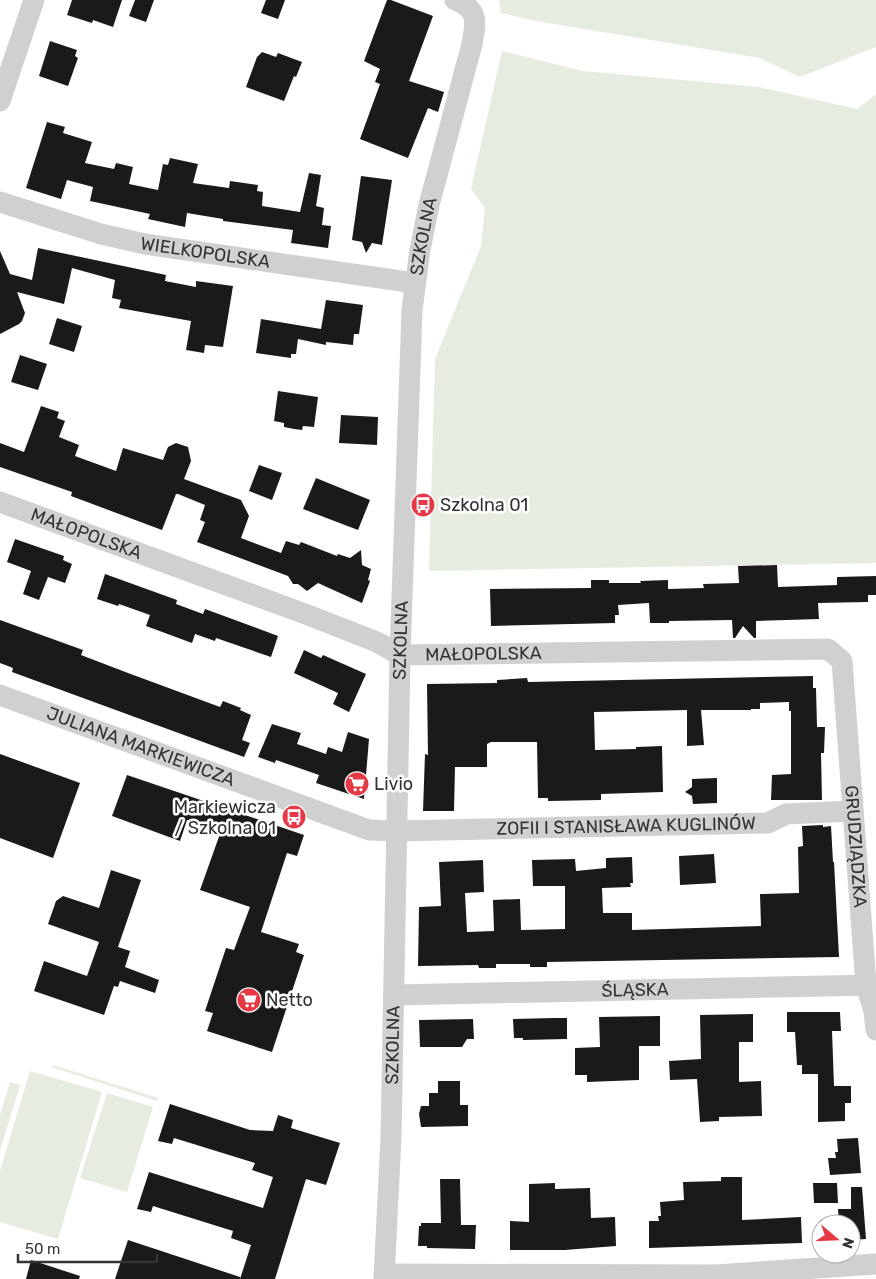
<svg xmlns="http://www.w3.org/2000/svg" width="876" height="1279" font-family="Rubik,sans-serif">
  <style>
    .green { fill: #e6ecdf }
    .building { fill: #1a1a1a }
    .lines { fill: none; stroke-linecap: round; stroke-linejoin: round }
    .minor { stroke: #d0d0d0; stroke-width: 21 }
    .labels { text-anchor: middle; stroke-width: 5; stroke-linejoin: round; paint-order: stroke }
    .street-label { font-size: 18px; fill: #333; stroke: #fff }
    .poi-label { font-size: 18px; fill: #333; stroke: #fff; text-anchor: start }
  </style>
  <rect width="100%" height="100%" fill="#fff"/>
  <path class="green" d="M499 0H876V47L800 77 760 58 536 21 501 13Z
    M502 51 583 71 759 87 857 109 876 94V563L429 571 435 359 481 246 485 208 471 189Z
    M53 1065 158 1098 157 1101 52 1067Z
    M30 1071 102 1092 58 1239 0 1222V1171Z
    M10 1082 20 1085 0 1150V1115Z
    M107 1093 153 1107 127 1192 80 1178Z"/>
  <path class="building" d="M72 0H122L113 27 93 20 92 23 67 15Z
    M135 0H154L146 22 129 16Z
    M266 0H285L278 19 261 13Z
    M387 0H391L433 16 409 81 444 92 438 112 428 108 408 158 360 139 380 84 375 82 380 69 364 61Z
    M50 41 77 50 75 56 78 58 68 86 39 76Z
    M262 52 276 57 278 53 302 62 296 77 294 76 284 101 246 87 257 57Z
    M47 122 65 127 63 133 92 142 85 163 114 169 116 163 133 167 129 184 158 190 163 164 168 165 170 158 198 164 193 183 229 188 230 181 258 185 257 191 263 192 262 206 300 212 309 173 321 175 316 206 324 208 322 225 331 226 328 248 291 243 293 230 223 221V219L187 213 185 227 148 219 150 214 90 201 93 187 67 180 61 199 26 188Z
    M361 176 392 180 382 245 372 243 366 253 362 242 352 240Z
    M38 248 166 275 165 281 196 287V281L233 286 223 347 205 345 204 353 186 350 191 321 119 308 121 300 112 298 115 280 72 268 64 304 17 292 25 313 22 321 19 324 0 334V251L10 274 32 280Z
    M326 300 363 305 359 334H354L353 345 326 342V345L298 339 296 354H291V358L256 353 261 319 321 329Z
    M57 318 82 326 74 352 49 344Z
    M20 355 47 364 38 390 11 382Z
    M278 391 318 397 314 427 303 426 302 430 294 429 284 427V423L274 421Z
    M41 406 59 412 57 418 65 421 59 437 79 445 75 456 116 471 123 448 163 460 168 447 176 443 188 447 191 461 184 479 241 500 249 516 241 538 281 553 286 541 299 545 301 542 337 556 338 554 350 558 361 550 362 565 371 569 368 580 370 581 362 603 318 583 307 591 298 584H293L288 576 197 542 205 522 200 520 205 505 178 494H176L162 530 71 496 72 492 0 467V443L24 452Z
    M341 415 378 417 377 445 339 443Z
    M259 465 282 473 272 500 249 491Z
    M316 478 370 500 358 530 303 509Z
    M15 539 64 556 63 560 72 564 65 583 48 577 39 600 23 594 31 571 7 562Z
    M777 565 778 587 837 585V577L876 576V595H868V602L818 603 819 619 756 621V638H754L743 626 735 638H733L732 620 669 621V623H650L649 603 618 605 619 615H615V623L491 626 490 589 591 588V580H609V583H641L640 581 668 580V589L704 588 703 584 739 583 738 566Z
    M105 574 177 600 176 604 203 614 205 609 278 636 271 657 216 638 215 641 195 634 192 643 146 626 150 615 119 604 118 606 97 599Z
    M0 620 83 650 81 655 128 673 220 707 223 701 241 708 240 710 251 715 242 740 250 743 244 757 12 672 13 668 0 663Z
    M304 650 321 658 323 655 366 674 349 712 333 704 338 693 294 673Z
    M813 676V688H816L817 727H825L824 753H821L822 800H771L772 775 791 774V711H789V702L760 703V709H751V710H701L704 745 687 746V710L594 712 595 750 636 749V747L662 746 663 792 601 794V800L548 801V798H538L537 742H491L487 744V767H455L454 811H423L425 754 428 755 427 684 497 683V680L527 678 528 682Z
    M272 724 301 733 297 744 326 754 328 747 342 752 348 732 369 739 364 799 316 783 319 775 276 760 275 763 258 757Z
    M0 754 80 783 53 858 0 838Z
    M127 775 304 835 297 856 287 853 261 932 299 944 296 952 304 955 272 1052 207 1031 213 1013 205 1011 226 948 234 950 250 907 200 890 221 831 187 820 180 841 112 816Z
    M717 778V803L693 804 692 796 685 792 692 787V779Z
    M823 825V827L831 826 833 862H834L839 957 547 962V967H530V964H496V968H479L478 965 418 966 419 907 441 906 439 862 483 860 484 892 465 893 467 932 494 931 493 900 520 899 521 930 565 929V886H533L532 860 575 859 576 871 606 868V858L632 857 633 883H630L631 887 602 888 603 913H632V930L761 926 760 894 799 893 798 847 803 846 802 826Z
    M714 854 716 883 680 885 679 856Z
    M111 870 141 880 118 947 130 951 125 967 159 980 155 993 120 981 118 987 114 986 104 1015 34 991 44 961 87 976 99 942 48 924 56 901 63 896 99 908Z
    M787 1012H840L841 1031H832L834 1086H851V1103H845V1121L818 1122V1074H802V1065H797L795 1032H787Z
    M753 1014V1042H739V1082L761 1081 762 1116 719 1117V1121L700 1122 697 1079 670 1080 669 1061 701 1059 700 1015Z
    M660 1016V1046H639V1080L587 1082V1075H575V1048L600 1047 599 1017Z
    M554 1018H567V1039L523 1040V1038H514L513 1019Z
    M473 1019 474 1039H467L462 1047H420L419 1020Z
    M438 1081H460V1105H468V1126L421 1127 419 1114 421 1106H429V1093H438Z
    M170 1104 250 1130 273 1131 278 1115 293 1120 291 1128 340 1143 326 1185 306 1179 275 1279H240L251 1245 231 1238 233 1231 153 1206 151 1212 137 1209 149 1172 263 1208 273 1177 252 1170 255 1163 174 1138 172 1144 158 1141Z
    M858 1138 861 1173 830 1175 828 1158H836L835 1152H838L837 1139Z
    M721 1177H742V1220L801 1217 802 1243 649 1248V1221H659L658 1216H661L660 1202 684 1200 683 1182 721 1181Z
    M440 1179H460L461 1225H476L475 1249 427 1248V1246H418L419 1226H421V1223H441Z
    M555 1183V1189L590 1188 591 1218 615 1217 616 1246 565 1250H510V1221L529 1222V1184Z
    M813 1183H837L838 1203H814Z
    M851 1187H862L866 1239 851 1240V1224H839L838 1209H851Z
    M128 1240 240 1277V1279H115Z
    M31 1260 80 1276 79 1279H26Z"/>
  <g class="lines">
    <g class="minor">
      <path d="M0 101 34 0"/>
      <path id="s1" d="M0 202 101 234 145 244 415 283"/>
      <path id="s2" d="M0 502 308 615 377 642 400 655 828 649 842 661 866 985 874 1011 876 1030"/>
      <path id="s3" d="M0 695 369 830 397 831 768 823 786 814 853 811"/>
      <path id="s4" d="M394 995 876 985"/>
      <path d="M384 1274 715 1275 876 1264"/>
      <path id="s5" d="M384 1279 391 1137 400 655 412 310 420 250 429 205 472 44C476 22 479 9 455 0"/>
    </g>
  </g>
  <defs>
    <symbol id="bus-disc" viewBox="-11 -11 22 22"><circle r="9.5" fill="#e63946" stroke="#fff"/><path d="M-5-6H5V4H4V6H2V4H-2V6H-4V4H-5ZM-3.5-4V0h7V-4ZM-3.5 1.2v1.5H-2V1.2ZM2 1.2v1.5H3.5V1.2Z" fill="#fff"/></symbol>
    <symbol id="supermarket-disc" viewBox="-11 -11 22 22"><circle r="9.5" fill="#e63946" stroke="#fff"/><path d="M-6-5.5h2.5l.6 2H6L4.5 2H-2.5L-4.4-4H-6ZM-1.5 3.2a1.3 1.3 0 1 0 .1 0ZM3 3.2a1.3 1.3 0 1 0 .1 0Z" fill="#fff"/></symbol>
  </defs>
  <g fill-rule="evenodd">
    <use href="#bus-disc" x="409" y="491" width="28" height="28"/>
    <use href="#supermarket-disc" x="343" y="770" width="28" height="28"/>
    <use href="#bus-disc" x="280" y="803" width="28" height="28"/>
    <use href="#supermarket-disc" x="235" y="986" width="28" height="28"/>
  </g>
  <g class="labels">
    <g class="street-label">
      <text dy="6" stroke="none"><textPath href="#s5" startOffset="1044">SZKOLNA</textPath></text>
      <text dy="6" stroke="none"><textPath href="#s1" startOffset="212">WIELKOPOLSKA</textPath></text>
      <text dy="6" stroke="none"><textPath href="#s2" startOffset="92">MAŁOPOLSKA</textPath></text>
      <text dy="6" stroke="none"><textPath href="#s5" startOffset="639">SZKOLNA</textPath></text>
      <text dy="6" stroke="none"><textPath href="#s2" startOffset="512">MAŁOPOLSKA</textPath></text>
      <text dy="6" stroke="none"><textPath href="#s3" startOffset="150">JULIANA MARKIEWICZA</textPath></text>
      <text dy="6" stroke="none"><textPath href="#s3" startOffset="650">ZOFII I STANISŁAWA KUGLINÓW</textPath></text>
      <text dy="6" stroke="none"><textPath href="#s2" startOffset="1061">GRUDZIĄDZKA</textPath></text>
      <text dy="6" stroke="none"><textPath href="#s4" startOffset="241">ŚLĄSKA</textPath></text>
      <text dy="6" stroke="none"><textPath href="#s5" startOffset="234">SZKOLNA</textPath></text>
    </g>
    <g class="poi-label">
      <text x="440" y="511">Szkolna 01</text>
      <text x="374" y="790">Livio</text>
      <text x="276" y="813" text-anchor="end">Markiewicza<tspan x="276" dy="21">/ Szkolna 01</tspan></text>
      <text x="266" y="1006">Netto</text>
    </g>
  </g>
  <g transform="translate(836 1239) rotate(109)"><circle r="24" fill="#ffffff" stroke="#adadad"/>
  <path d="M0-4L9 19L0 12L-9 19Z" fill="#e63946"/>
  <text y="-8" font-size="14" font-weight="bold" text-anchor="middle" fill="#333333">N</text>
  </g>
  <path d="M18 1254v8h139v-8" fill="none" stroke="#333333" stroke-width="2.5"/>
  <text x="25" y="1254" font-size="15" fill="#333333" stroke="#ffffff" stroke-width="4" paint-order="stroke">50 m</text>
</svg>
